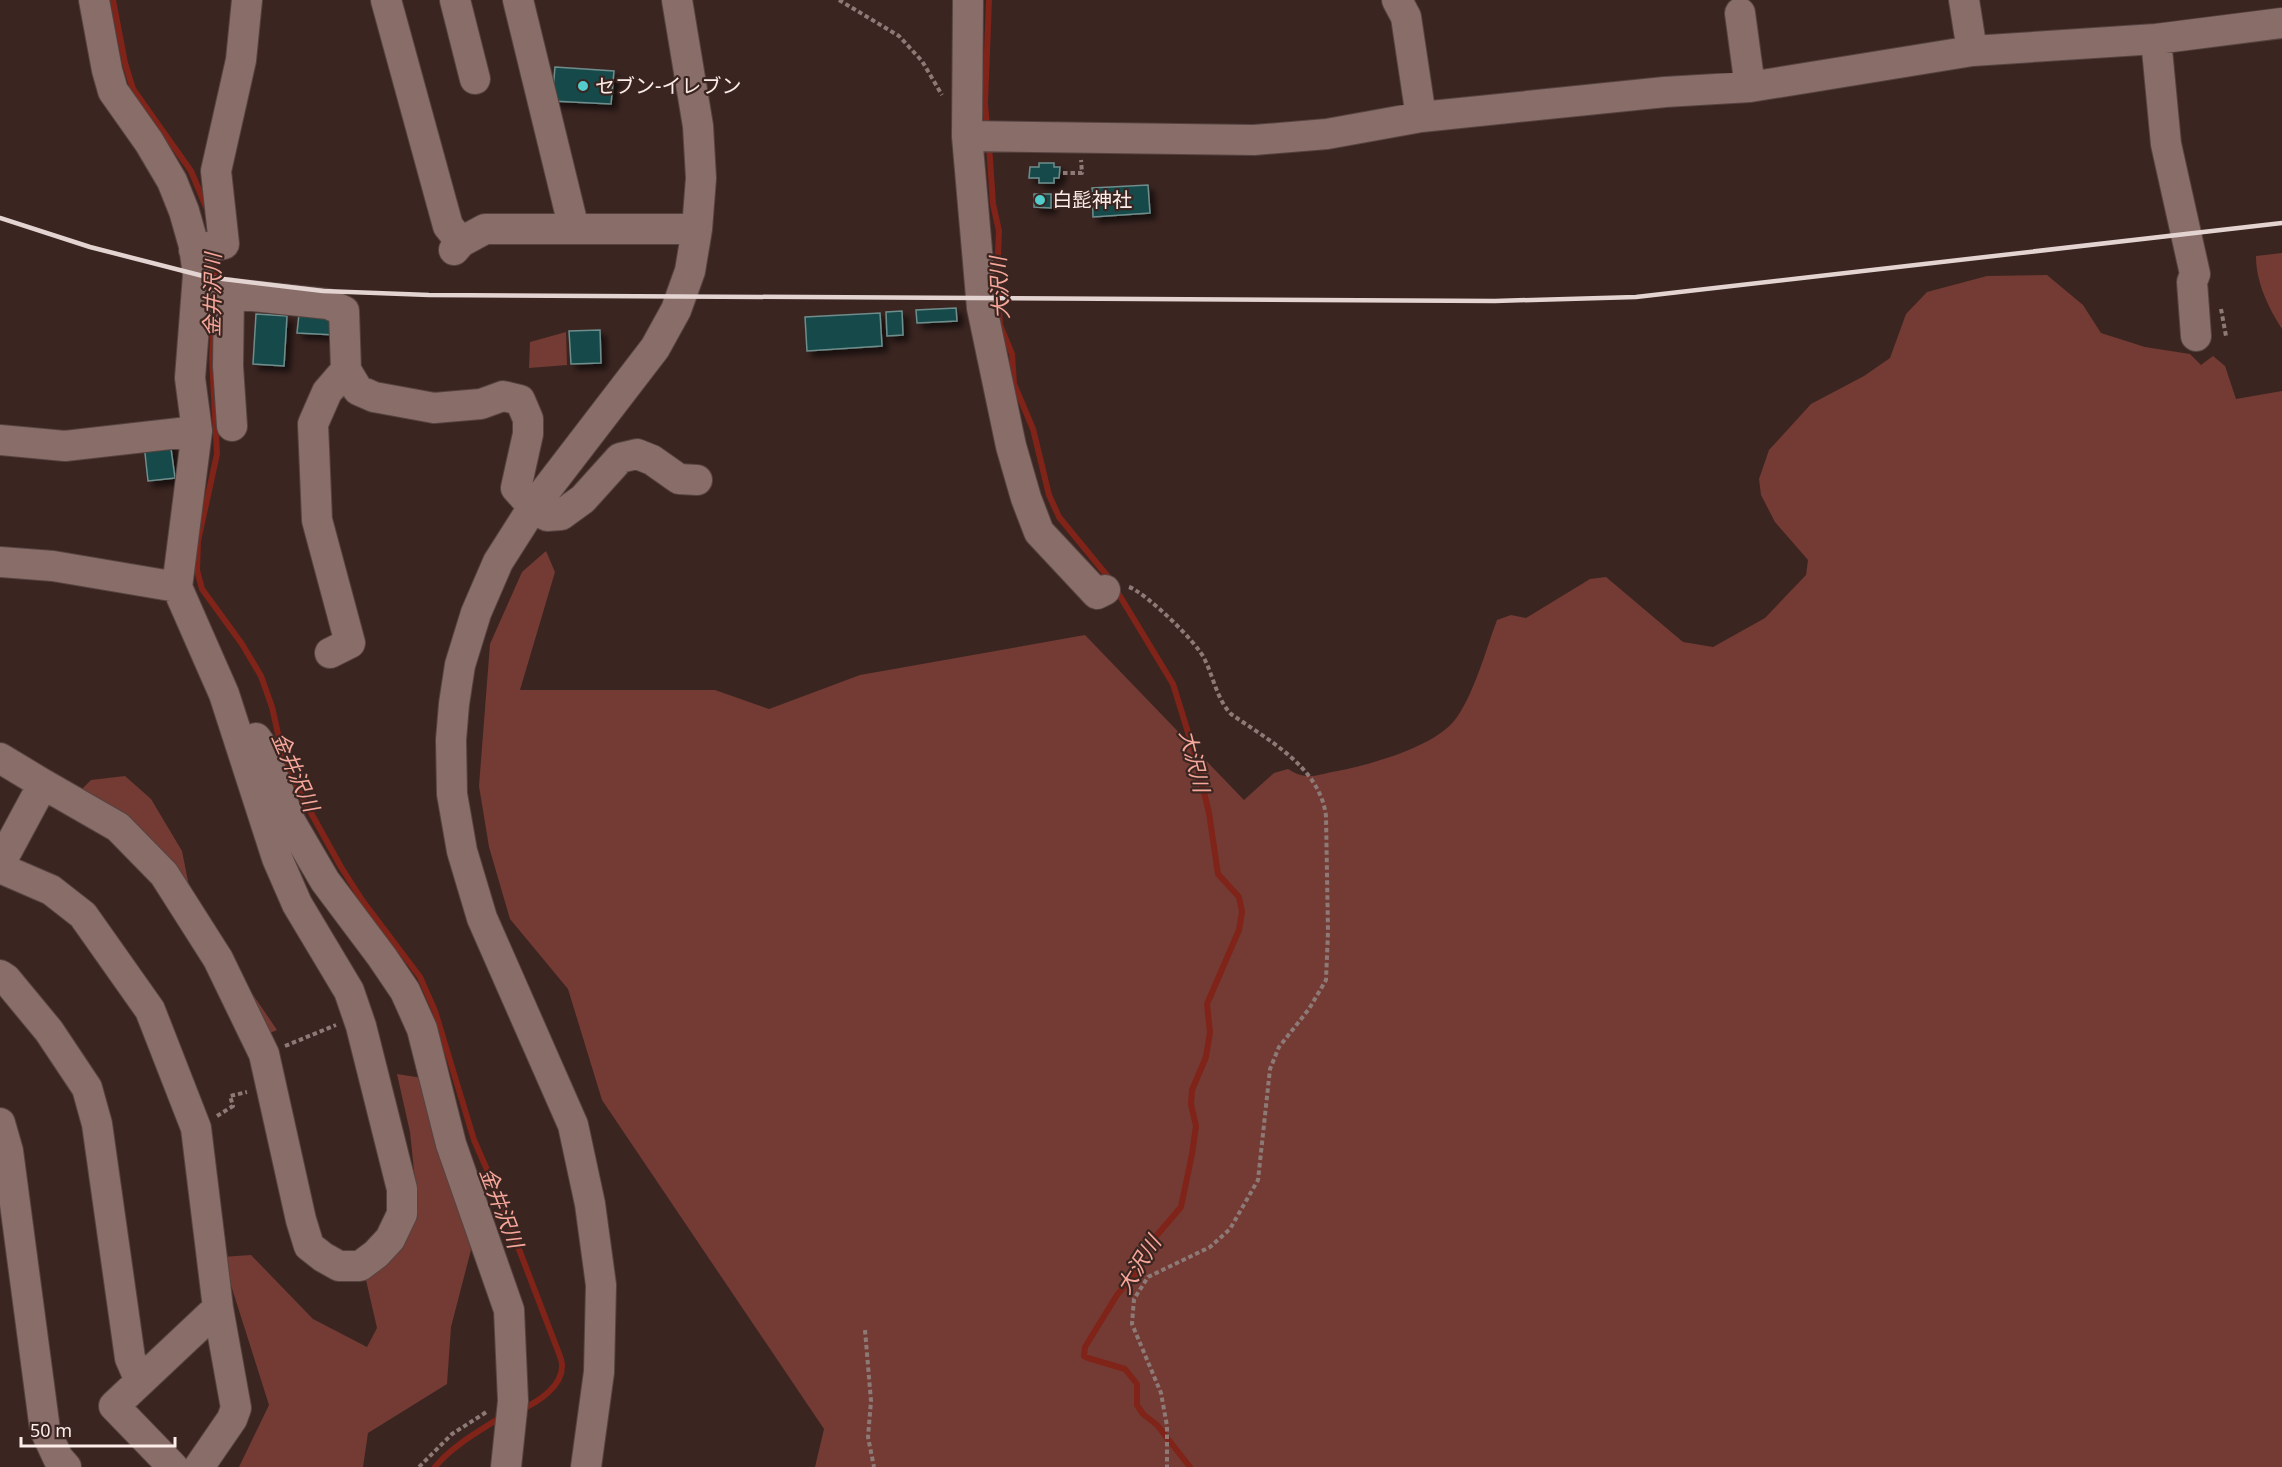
<svg xmlns="http://www.w3.org/2000/svg" width="2282" height="1467" font-family="'Noto Sans','Noto Sans JP',sans-serif">
  <style>
    .green { fill: #733b33 }
    .lines { fill: none; stroke-linecap: round; stroke-linejoin: round }
    .stream { stroke: #802319; stroke-width: 6 }
    .building { fill: #184948; stroke: #6e8d8c; stroke-width: 1.5; filter: url(#shadow) }
    .minor-casing { stroke: #564340; stroke-width: 32 }
    .path { stroke: #8d7a77; stroke-width: 4; stroke-dasharray: 4.5 3; stroke-linecap: butt }
    .minor { stroke: #886d69; stroke-width: 30 }
    .rail { stroke: #e4d4d1; stroke-width: 4.5 }
    .poi-dot { fill: #53cdcb; stroke: #3b2521; stroke-width: 2 }
    .labels { text-anchor: middle; stroke-width: 4.5; stroke-linejoin: round; paint-order: stroke }
    .poi-label { font-size: 20px; fill: #fcedea; stroke: #3b2521; text-anchor: start }
    .water-label { font-size: 21px; font-style: italic; fill: #f6a79a; stroke: #3b2521 }
  </style>
  <defs>
    <filter id="shadow"><feDropShadow dx="5.5" dy="5.5" stdDeviation="3" flood-color="#0009"/></filter>
  </defs>
  <rect width="100%" height="100%" fill="#3b2521"/>
  <path class="green" d="M2282 253V329C2268 307 2256 282 2256 256Z
    M2047 275 2083 305 2101 333 2145 347 2190 354 2201 365 2213 356 2225 366 2236 399 2282 391V1467H815L824 1429 602 1100 568 989 510 919 489 847 479 786 490 644 522 572 546 551 555 572 520 690H715L769 709 860 675 1085 635 1244 800 1274 773 1288 769C1292 771 1296 774 1301 775 1310 778 1323 774 1332 772 1366 766 1432 748 1454 721 1473 698 1486 649 1497 620L1511 615 1526 618 1590 579 1606 577 1683 642 1713 647 1765 618 1806 575 1808 560 1775 522 1761 495 1759 479 1769 450 1811 404 1864 376 1890 358 1906 314 1927 292 1987 276Z
    M566 332 567 365 529 368 530 342Z
    M125 776 151 799 182 851 189 886 245 983 277 1030 265 1035 248 996 78 793 91 780Z
    M397 1074 435 1080 466 1179 471 1250 451 1327 447 1384 368 1433 363 1467H239L269 1405 222 1257 251 1255 313 1319 367 1347 377 1328 366 1280 390 1258 418 1210 410 1132Z"/>
  <g class="lines">
    <path class="stream" d="M113 0 125 63 133 89 191 171 206 207
      M987 129 985 103 989 0
      M989 145 993 204 999 231 997 279 1000 325 1012 354 1014 384 1033 429 1049 495 1059 517 1109 578 1173 684 1195 755 1209 813 1218 874 1239 897 1242 912 1239 930 1207 1004 1210 1032 1206 1057 1192 1090 1191 1104 1196 1126 1192 1154 1181 1207 1146 1248 1134 1275 1117 1295 1085 1347 1084 1356 1088 1358 1125 1369 1137 1384V1405L1143 1414 1157 1425 1190 1467
      M214 256V285
      M214 313 212 359 217 454 198 541 197 570 202 589 242 644 261 676 272 707 283 756 300 793 341 867 362 900 420 977 435 1011 474 1140 499 1197 558 1351C560 1356 562 1361 562 1365 563 1386 538 1402 522 1409
      M435 1467C452 1446 478 1432 501 1417"/>
  </g>
  <path class="building" d="M555 67 614 71 611 104 552 101Z
    M1039 163H1054V167H1060L1059 178H1054V183H1039V178H1029L1030 167H1039Z
    M1148 185 1150 213 1093 217 1092 188Z
    M1034 194H1051V208L1034 207Z
    M956 308 957 321 917 323 916 310Z
    M902 311 903 335 887 336 886 312Z
    M880 313 882 346 807 351 805 317Z
    M256 314 287 316 284 366 253 364Z
    M299 314 338 317 336 335 297 333Z
    M600 330 601 363 571 364 569 331Z
    M170 441 175 478 148 481 144 444Z"/>
  <g class="lines">
    <defs>
      <path id="minor" d="M386 0 448 226 461 242
        M455 0 475 79
        M518 0 574 229
        M968 0 967 136 982 308 1011 446 1026 498 1039 532 1097 594 1105 590
        M1397 0 1406 17 1421 117
        M1964 0 1972 51
        M1740 13 1750 87
        M2156 39 2166 144 2195 274 2192 282 2196 336
        M967 136 1254 140 1327 134 1421 117 1665 92 1750 87 1972 51 2156 39 2282 23
        M194 250 224 244 216 171 241 60 247 0
        M454 250 461 242 485 229H697
        M197 290 328 304 344 311 346 370 358 390 374 397 434 408 481 404 503 396 520 400 528 419V434L516 488 533 507 547 516 561 515 583 499 620 458 637 454 652 460 679 479 697 480
        M229 293 228 366 232 426
        M0 440 65 446 197 431
        M0 562 53 566 177 587
        M330 653 350 643 317 520 313 424 327 392 346 370
        M256 738 261 745 290 821 325 881 382 957 405 991 422 1029 451 1144 509 1310 513 1401 506 1467
        M0 758 43 784
        M0 864 43 784 118 827 164 874 218 959 264 1054 301 1220 309 1246 323 1257 339 1266H360L376 1254 390 1239 402 1214V1189L361 1026 349 991 297 904 277 858 224 694 177 587 197 431 190 378 198 275 194 246 184 211 172 181 149 142 113 91 107 70 94 0
        M0 868 51 890 83 915 150 1010 196 1128 218 1308 236 1408 232 1419 199 1467
        M0 975 6 979 49 1031 87 1088 97 1124 130 1358 140 1381
        M0 1123 8 1151 45 1430 58 1458 66 1467
        M173 1467 114 1406 218 1308
        M586 1467 599 1372 601 1285 590 1204 573 1125 482 918 462 851 452 794 451 740 454 704 460 665 476 613 498 562 533 507 655 348 676 310 690 271 697 229 701 178 698 126 677 0"/>
    </defs>
    <use href="#minor" class="minor-casing"/>
    <path class="path" d="M839 0 899 36 922 61 942 95
      M1063 173H1082L1081 160
      M2221 309 2226 336
      M1129 587C1146 593 1198 643 1205 660 1214 679 1217 699 1231 714 1268 740 1320 767 1326 816L1328 932 1326 980 1309 1009 1279 1047 1270 1069 1258 1180 1230 1229 1210 1247 1148 1277 1134 1299 1132 1324 1161 1393 1167 1426V1467
      M285 1046 336 1025
      M217 1116 233 1106 230 1096 247 1092
      M865 1330 871 1401 868 1437 874 1467
      M419 1467 452 1434 488 1411"/>
    <use href="#minor" class="minor"/>
    <path class="rail" d="M0 218 90 247 207 277 323 291 429 295 1495 301 1636 297 2282 223"/>
  </g>
  <g class="poi-dot">
    <circle cx="583" cy="86" r="6"/>
    <circle cx="1040" cy="200" r="6"/>
  </g>
  <g class="labels">
    <g class="poi-label">
      <text x="595" y="93">セブン-イレブン</text>
      <text x="1052" y="207">白髭神社</text>
    </g>
    <g class="water-label">
      <text transform="translate(1000 288) rotate(-93)" y="7">大沢川</text>
      <text transform="translate(213 295) rotate(-89)" y="7">金井沢川</text>
      <text transform="translate(1194 761) rotate(76)" y="7">大沢川</text>
      <text transform="translate(295 772) rotate(66)" y="7">金井沢川</text>
      <text transform="translate(501 1208) rotate(69)" y="7">金井沢川</text>
      <text transform="translate(1139 1265) rotate(-58)" y="7">大沢川</text>
    </g>
  </g>
  <path d="M21 1437v9h154v-9" fill="none" stroke="#fcedea" stroke-width="3"/>
  <text x="30" y="1437" font-size="18" fill="#fcedea" stroke="#3b2521" stroke-width="4.5" paint-order="stroke">50 m</text>
</svg>
